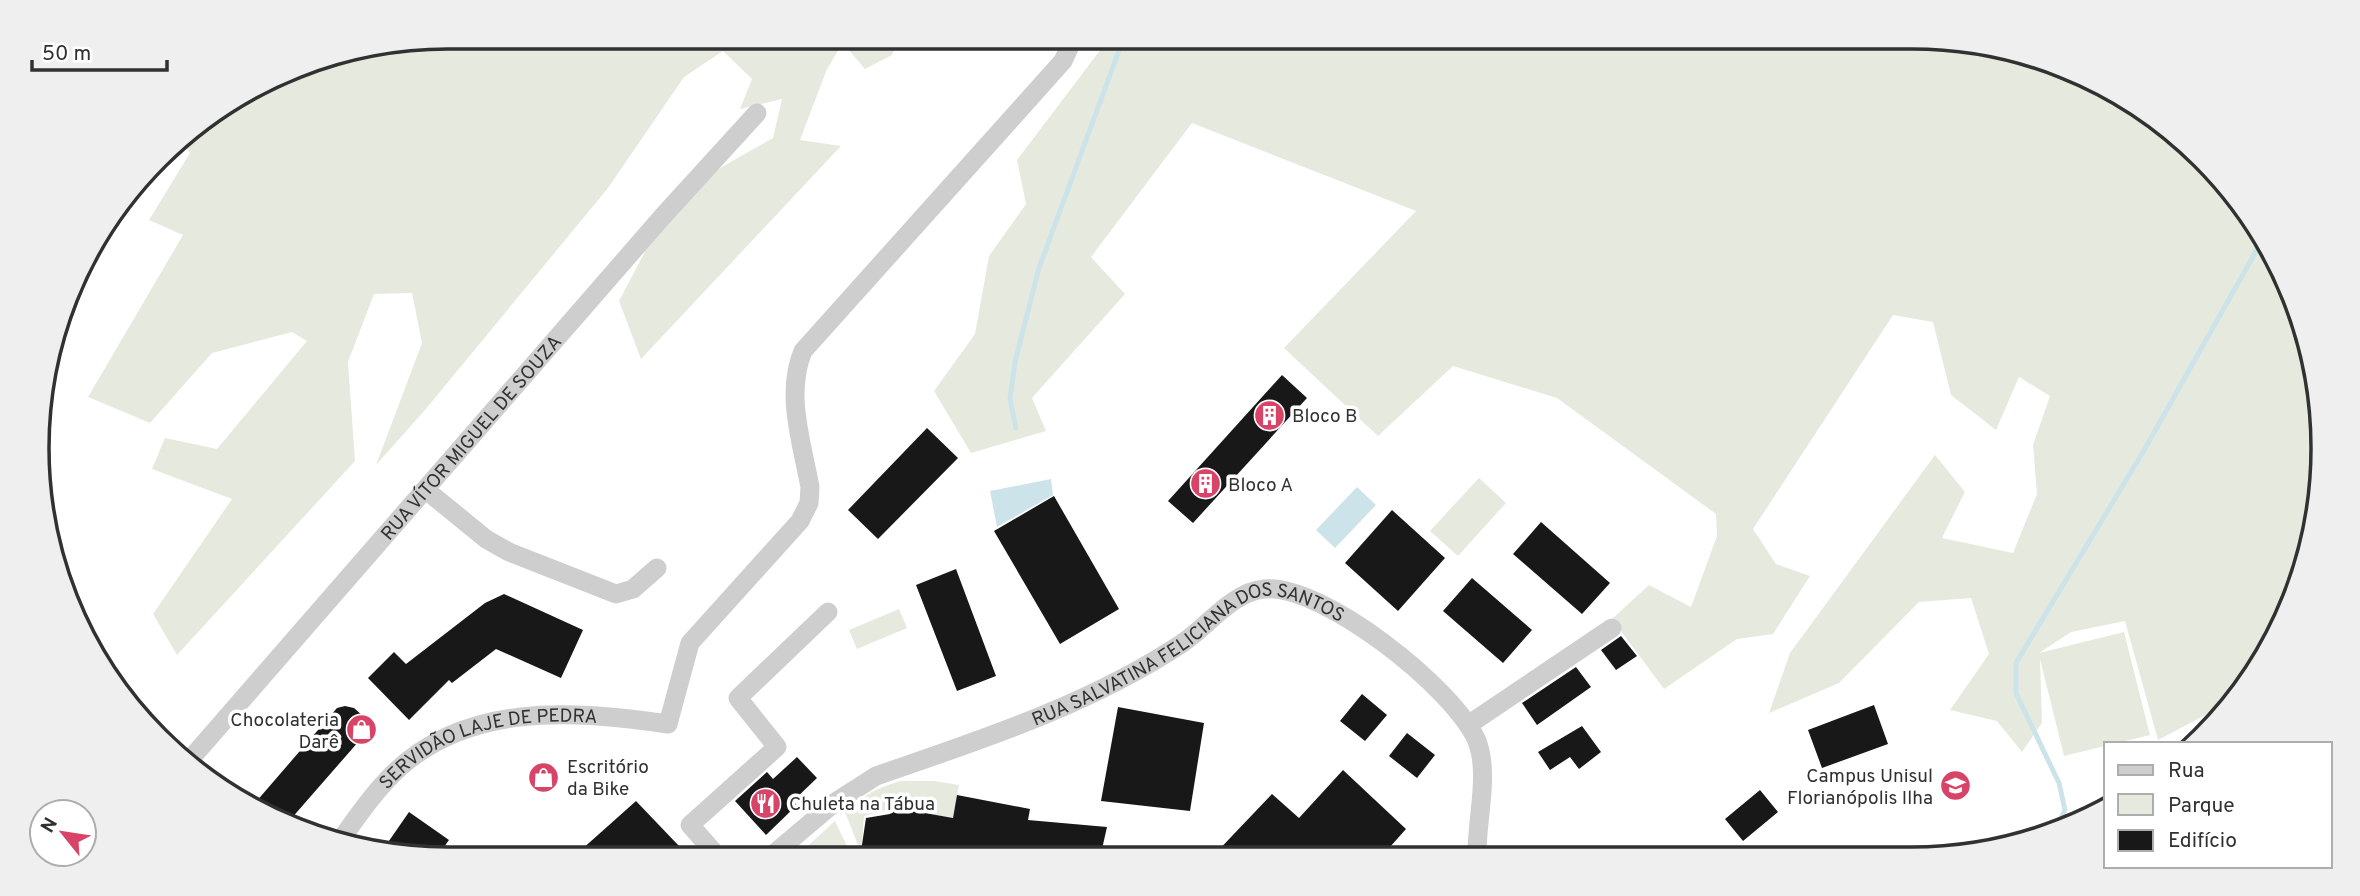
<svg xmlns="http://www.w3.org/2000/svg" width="2360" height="896" font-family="Overpass,sans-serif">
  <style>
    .green { fill: #e6eade }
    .water { fill: #cce3e9 }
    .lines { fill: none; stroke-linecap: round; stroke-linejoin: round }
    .stream { stroke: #cce3e9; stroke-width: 5 }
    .building { fill: #181818 }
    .minor { stroke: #cecece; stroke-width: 19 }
    .labels { text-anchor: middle; stroke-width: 7; stroke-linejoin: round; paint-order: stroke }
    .poi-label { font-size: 19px; fill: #313131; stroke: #fff; text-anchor: start }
    .street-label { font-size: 19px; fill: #313131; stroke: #fff }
    .rim { fill: none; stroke: #313131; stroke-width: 3.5 }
  </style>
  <rect width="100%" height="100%" fill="#fff"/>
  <path class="green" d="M448 37H899L892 55 865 69 843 43 827 69 800 140 841 146 641 359 619 301 656 231 715 171 773 138 782 99 740 109 752 79 723 51 684 77 608 188 425 410 376 465 422 343 412 293 374 294 348 362 355 461 177 655 153 614 232 499 152 469 165 438 217 449 307 341 292 332 212 353 150 423 88 397 183 235 149 220 190 153 179 137 315 59Z
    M1106 37H1912L2019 51 2163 122 2268 243 2320 395 2309 555 2254 676 2232 701 2158 740 2125 621 2071 632 2039 653 2124 632 2150 735 2064 756 2040 659 2042 723 2022 752 1997 721 1950 710 1989 654 1971 598 1919 602 1839 683 1769 713 1790 653 1935 455 1965 492 1942 538 2013 553 2037 494 2033 445 2050 396 2019 377 1996 430 1951 395 1933 322 1893 315 1753 529 1776 564 1810 576 1773 634 1737 639 1664 689 1612 619 1649 585 1691 607 1717 536 1716 514 1557 398 1453 366 1378 436 1284 348 1416 211 1192 123 1091 257 1125 294 1032 398 1046 431 971 453 934 391 975 334 989 256 1026 204 1017 160 1107 41Z
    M1479 478 1506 503 1458 556 1430 531Z
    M899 609 907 628 857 649 849 630Z
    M901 781H934L959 785 953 818 894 808 864 816 861 853 845 812C863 796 877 787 901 781Z
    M835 821 848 848 843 858 798 855Z"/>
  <path class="water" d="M1051 479 1053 495 997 527 990 491Z
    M1357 487 1376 505 1335 548 1316 530Z"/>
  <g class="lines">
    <path class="stream" d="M1016 428 1010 399 1015 362 1039 268 1124 37
      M2056 828 2065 810 2059 783 2016 693V663L2143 452 2264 237"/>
  </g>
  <path class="building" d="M1282 375 1307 398 1193 523 1168 501Z
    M927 428 958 458 878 539 848 510Z
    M1054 496 1119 609 1060 644 994 531Z
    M1392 510 1445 558 1398 611 1345 563Z
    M1541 522 1610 583 1582 614 1513 554Z
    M956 569 996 676 957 691 916 585Z
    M1472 578 1532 630 1503 663 1443 611Z
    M504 594 583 630 561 678 496 649 452 683 449 680 409 720 368 678 394 652 406 664 485 603Z
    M1621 636 1637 656 1616 670 1601 650Z
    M1576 667 1591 687 1537 725 1522 703Z
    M1362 694 1387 715 1365 741 1340 721Z
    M1874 705 1888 744 1822 768 1808 730Z
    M345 706 354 708 373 725 290 820 255 803 337 708Z
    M1118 707 1204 723 1190 811 1101 801Z
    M1582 726 1601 752 1579 769 1570 757 1550 770 1538 752Z
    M1407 733 1435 755 1417 778 1389 756Z
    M797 757 817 778 793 801 797 805 766 835 735 801 767 772 773 779Z
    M1343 770 1406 829 1381 857H1212L1272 794 1299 818Z
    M1760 790 1778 812 1743 841 1725 819Z
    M957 795 1030 809 1028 820 1107 827 1100 858H860L866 818 890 814 891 807 953 818Z
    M636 801 679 846 665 859H571Z
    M409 812 449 840 436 858 382 851Z"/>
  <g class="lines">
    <g class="minor">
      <path d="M426 490 486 539 509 552 616 594 633 589 657 568"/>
      <path d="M1468 725 1612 628"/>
      <path id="s1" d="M187 763 663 216 757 113"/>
      <path id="s2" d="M338 844C353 822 369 799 387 780 460 701 572 710 668 724L690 643 800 521 809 503 810 487C802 443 785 394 803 351L1063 61 1070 46 1066 37"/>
      <path id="s3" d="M769 858 834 803 876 776C980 740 1089 705 1181 644 1207 627 1232 592 1264 589 1322 583 1455 689 1477 741 1490 775 1476 821 1477 857"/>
      <path d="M720 859 690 825 777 747 738 698 828 612"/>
    </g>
  </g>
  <defs>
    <symbol id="building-disc" viewBox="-11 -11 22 22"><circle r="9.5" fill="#d84368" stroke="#fff"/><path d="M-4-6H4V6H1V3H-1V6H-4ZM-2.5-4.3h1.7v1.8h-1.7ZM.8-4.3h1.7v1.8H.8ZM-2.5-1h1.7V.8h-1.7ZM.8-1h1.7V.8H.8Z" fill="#fff"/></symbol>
    <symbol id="shop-disc" viewBox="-11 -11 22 22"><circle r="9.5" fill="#d84368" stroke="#fff"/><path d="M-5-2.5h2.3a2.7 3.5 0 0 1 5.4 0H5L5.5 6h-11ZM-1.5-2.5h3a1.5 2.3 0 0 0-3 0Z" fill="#fff"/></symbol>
    <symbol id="university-disc" viewBox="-11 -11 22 22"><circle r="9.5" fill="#d84368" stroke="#fff"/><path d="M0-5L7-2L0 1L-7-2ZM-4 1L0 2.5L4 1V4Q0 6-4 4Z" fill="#fff"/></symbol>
    <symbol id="restaurant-disc" viewBox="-11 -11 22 22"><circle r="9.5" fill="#d84368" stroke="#fff"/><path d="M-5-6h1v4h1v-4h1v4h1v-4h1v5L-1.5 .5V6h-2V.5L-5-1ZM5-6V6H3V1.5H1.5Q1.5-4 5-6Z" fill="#fff"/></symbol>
  </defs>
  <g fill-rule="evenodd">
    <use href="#building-disc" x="1252" y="398" width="35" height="35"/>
    <use href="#building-disc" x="1188" y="466" width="35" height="35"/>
    <use href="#shop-disc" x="344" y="712" width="35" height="35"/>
    <use href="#shop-disc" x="526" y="760" width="35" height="35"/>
    <use href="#university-disc" x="1938" y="768" width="35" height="35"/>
    <use href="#restaurant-disc" x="748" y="786" width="35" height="35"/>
  </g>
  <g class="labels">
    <g class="poi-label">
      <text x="1292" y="422">Bloco B</text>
      <text x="1228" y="491">Bloco A</text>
      <text x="339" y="726" text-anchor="end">Chocolateria<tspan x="339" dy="22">Darê</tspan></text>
      <text x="567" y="773">Escritório<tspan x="567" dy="22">da Bike</tspan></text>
      <text x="1933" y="782" text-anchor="end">Campus Unisul<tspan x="1933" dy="22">Florianópolis Ilha</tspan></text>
      <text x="789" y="810">Chuleta na Tábua</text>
    </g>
    <g class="street-label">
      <text dy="7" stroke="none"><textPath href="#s1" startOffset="432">RUA VÍTOR MIGUEL DE SOUZA</textPath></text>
      <text dy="7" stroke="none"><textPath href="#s3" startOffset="478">RUA SALVATINA FELICIANA DOS SANTOS</textPath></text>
      <text dy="7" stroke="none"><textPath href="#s2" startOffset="191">SERVIDÃO LAJE DE PEDRA</textPath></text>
    </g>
  </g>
  <path d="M0 0H2360V896H0ZM448 49H1912A399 399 0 0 1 2311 448V448A399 399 0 0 1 1912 847H448A399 399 0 0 1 49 448V448A399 399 0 0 1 448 49Z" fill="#efefef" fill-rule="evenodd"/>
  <path class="rim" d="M448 49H1912A399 399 0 0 1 2311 448V448A399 399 0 0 1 1912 847H448A399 399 0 0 1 49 448V448A399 399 0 0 1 448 49Z"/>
  <rect x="2104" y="742" width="228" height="126" fill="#ffffff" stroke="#adadad" stroke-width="2"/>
  <rect x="2118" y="765" width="35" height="10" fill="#cecece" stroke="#adadad" stroke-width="2"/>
  <text x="2168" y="777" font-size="21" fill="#313131">Rua</text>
  <rect x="2118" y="794" width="35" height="21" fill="#e6eade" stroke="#adadad" stroke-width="2"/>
  <text x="2168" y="812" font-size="21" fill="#313131">Parque</text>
  <rect x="2118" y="830" width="35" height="21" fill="#181818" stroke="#adadad" stroke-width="2"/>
  <text x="2168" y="847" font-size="21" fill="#313131">Edifício</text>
  <g transform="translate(63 833) rotate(300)"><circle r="33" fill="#ffffff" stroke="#adadad" stroke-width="2"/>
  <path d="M0-5L12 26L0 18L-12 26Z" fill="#d84368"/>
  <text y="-10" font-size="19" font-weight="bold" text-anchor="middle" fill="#313131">N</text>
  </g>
  <path d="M32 60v10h135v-10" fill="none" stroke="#313131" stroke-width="3.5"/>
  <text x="42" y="60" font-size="21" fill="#313131" stroke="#ffffff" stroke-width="5" paint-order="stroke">50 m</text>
</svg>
